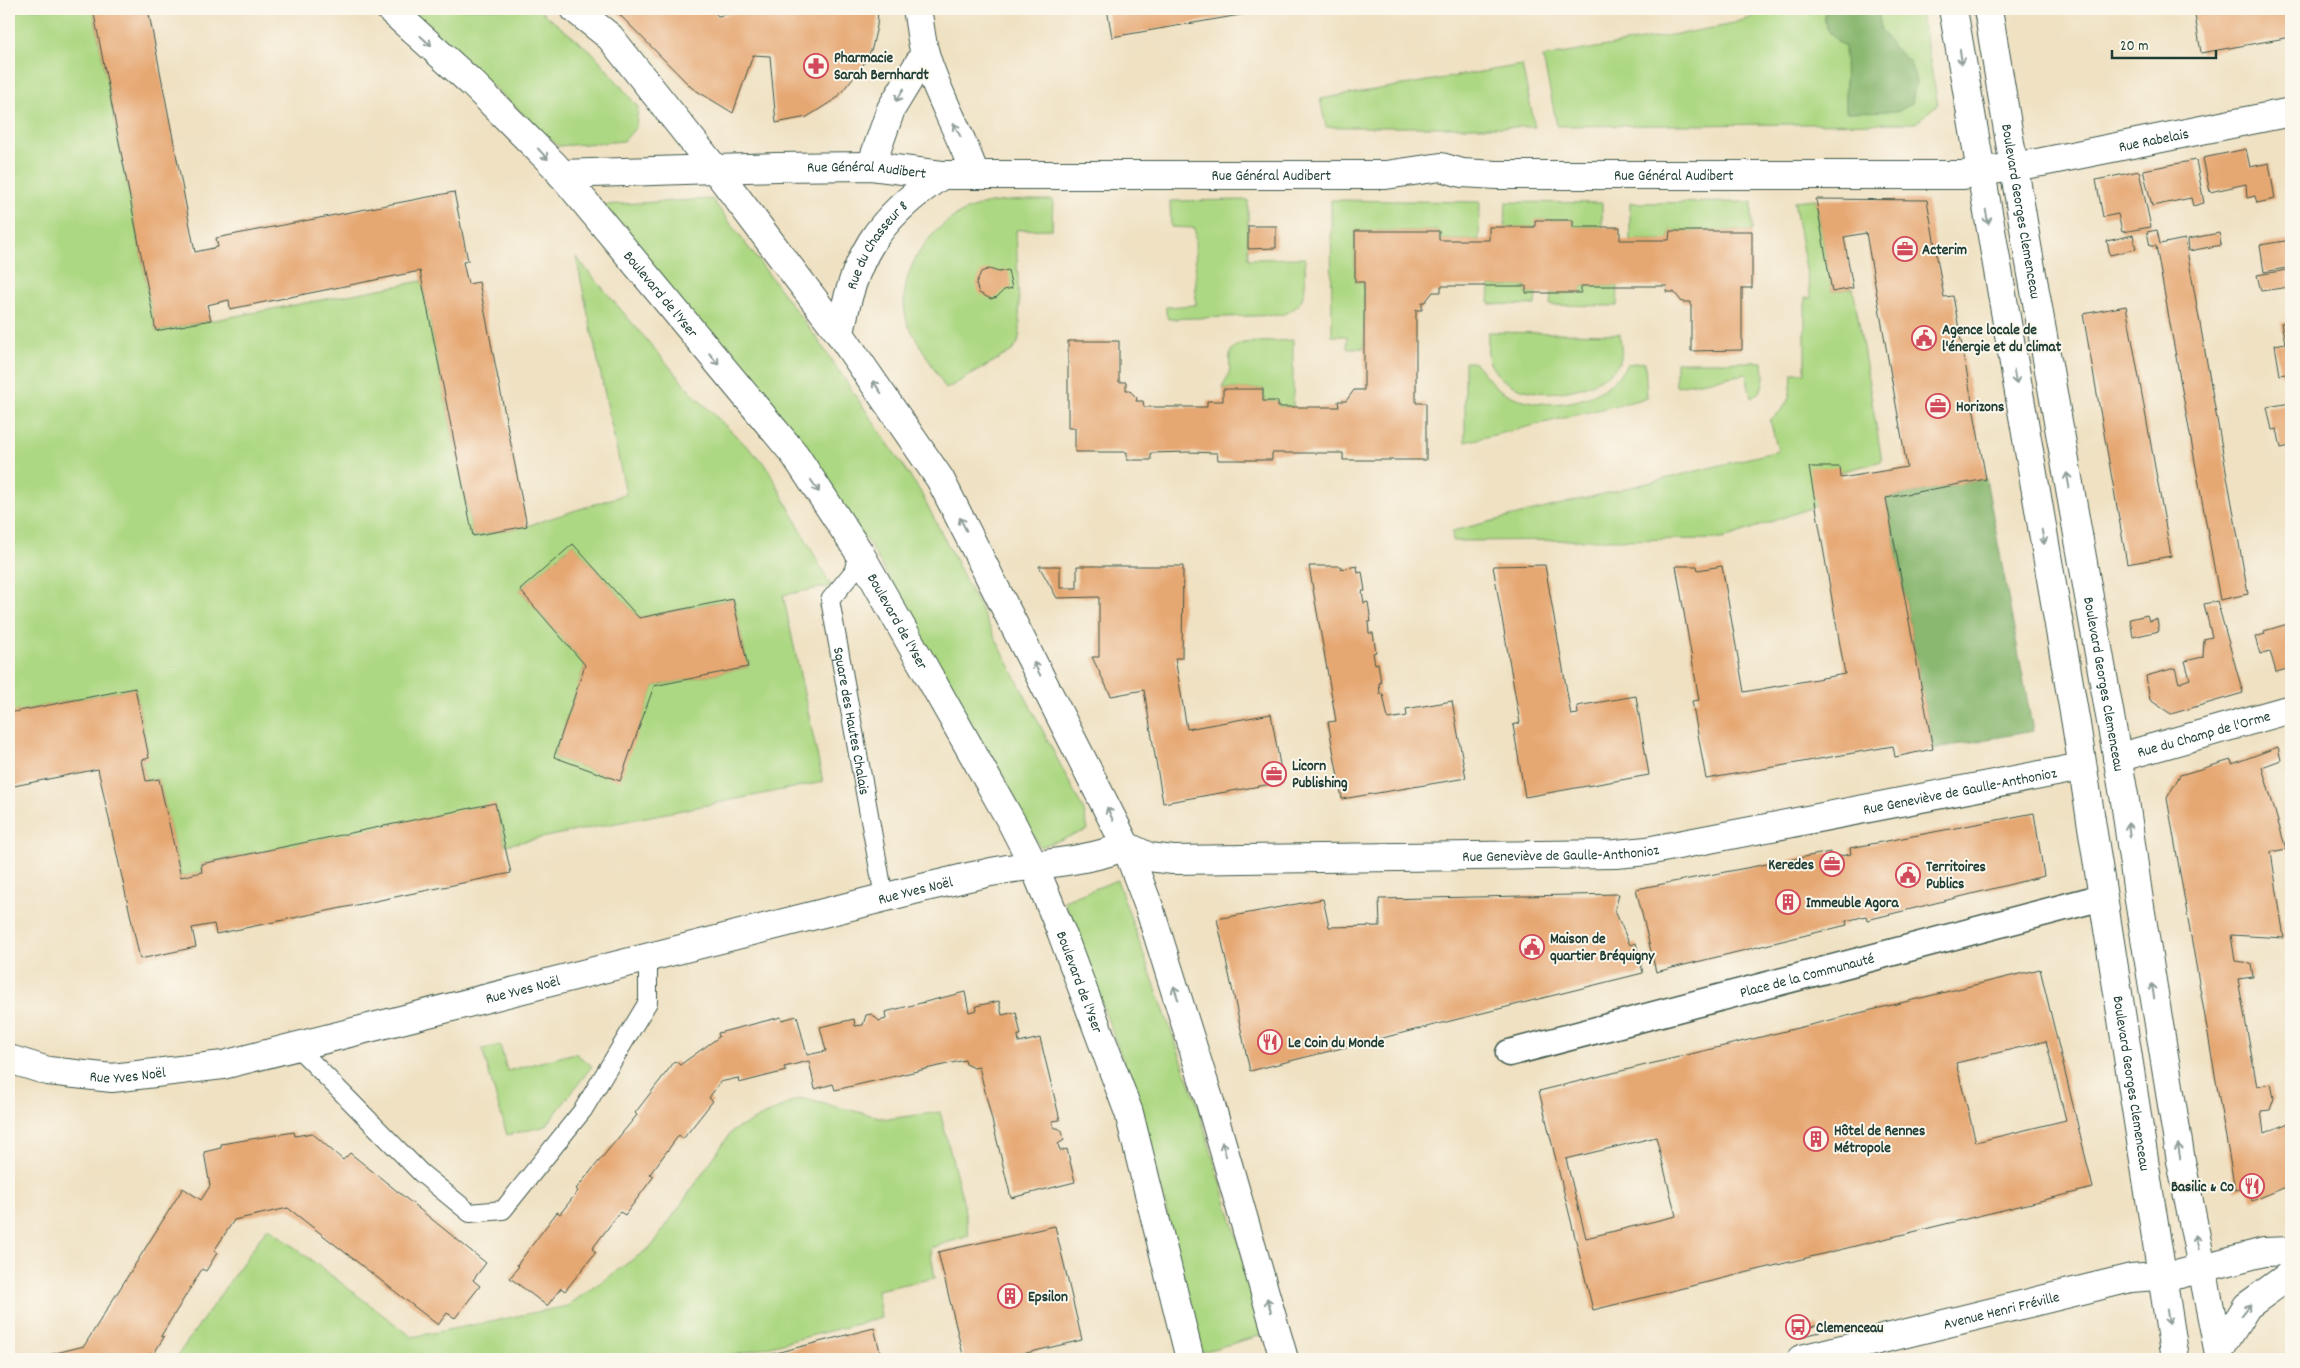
<svg xmlns="http://www.w3.org/2000/svg" width="2300" height="1368" font-family="Dekko,sans-serif">
  <style>
    .green { fill: #add883; stroke: #668a5c; fill-rule: evenodd }
    .forest { fill: #8ab871; stroke: #547a52 }
    .building { fill: #e6a873; fill-rule: evenodd }
    .lines { fill: none; stroke-linecap: round; stroke-linejoin: round }
    .service-casing { stroke: #3e5649; stroke-width: 20 }
    .pedestrian-casing { stroke: #3e5649; stroke-width: 29 }
    .minor-casing { stroke: #3e5649; stroke-width: 30 }
    .secondary-casing { stroke: #3e5649; stroke-width: 30 }
    .primary-casing { stroke: #3e5649; stroke-width: 30 }
    .service { stroke: #fff; stroke-width: 18 }
    .pedestrian { stroke: #fff; stroke-width: 26 }
    .minor { stroke: #fff; stroke-width: 28 }
    .secondary { stroke: #fff; stroke-width: 28 }
    .primary { stroke: #fff; stroke-width: 28 }
    .oneway { stroke: #8f9e9a }
    .labels { text-anchor: middle; stroke-width: 4; stroke-linejoin: round; paint-order: stroke }
    .poi-label { font-size: 15px; font-weight: bold; fill: #1f3d34; stroke: #fbf7ec; text-anchor: start }
    .street-label { font-size: 15px; fill: #1f3d34; stroke: #fbf7ec }
  </style>
  <rect width="100%" height="100%" fill="#fbf7ec"/>
  <filter id="ink" filterUnits="userSpaceOnUse"><feTurbulence type="fractalNoise" baseFrequency=".02" numOctaves="2"/><feDisplacementMap in="SourceGraphic" scale="10" xChannelSelector="R" yChannelSelector="G"/><feConvolveMatrix kernelMatrix="1 2 1 2 8 2 1 2 1" color-interpolation-filters="sRGB"/></filter>
  <filter id="wash" filterUnits="userSpaceOnUse"><feTurbulence type="fractalNoise" baseFrequency=".0096" numOctaves="4" result="noise"/><feDisplacementMap in="SourceGraphic" scale="20" xChannelSelector="R" yChannelSelector="G"/><feGaussianBlur stdDeviation="1.12" result="paint"/><feColorMatrix in="noise" values="0 0 0 0 0 0 0 0 0 0 0 0 0 0 0 0 0 1.4 0 .05"/><feComposite in="paint" operator="in"/></filter>
  <g filter="url(#wash)">
    <rect width="100%" height="100%" fill="#efe1c2"/>
    <path class="green" d="M9 9H93L156 331 422 281 473 536 527 526 626 494 576 257 692 393 766 465 831 586 783 595 823 782 505 845 495 804 201 864 202 872 181 877 159 779 146 781 142 760 149 758 135 688 9 713ZM573 544 639 618 733 599 748 667 654 686 619 780 554 757 585 665 520 590Z
      M409 9H538L594 54 638 107 636 127 624 141 558 146Z
      M1767 9H1920L1938 104 1916 123 1557 126 1543 57 1724 26 1750 18Z
      M1522 65 1535 127H1326L1320 99Z
      M712 199 818 340 920 491 1084 811 1088 830 1040 847 870 545 602 205Z
      M1816 199 1832 292 1853 288 1882 461 1840 472 1816 506 1722 539 1453 541 1452 531 1778 451 1770 420C1790 405 1791 396 1792 373H1805V298H1811L1794 201Z
      M1029 200H1053L1052 229 1016 230 1020 330 1018 343 1012 351 946 389 908 325C892 278 928 224 972 208 991 201 1010 201 1029 200Z
      M1248 200V259L1305 258C1305 284 1310 307 1280 315L1168 319 1166 313V307L1196 305 1195 228 1171 227 1170 201Z
      M1331 200 1480 202 1479 240H1439V231H1355V282H1364V348H1347V336H1332Z
      M1506 202 1602 203V227H1573V220H1536L1535 227H1505Z
      M1752 202V231H1670L1669 240H1630V203Z
      M1490 286H1526V293H1536L1535 305 1489 304Z
      M1581 286H1618L1617 306 1550 305 1551 293H1581Z
      M1488 332 1620 334C1620 342 1623 353 1620 361 1617 368 1610 373 1604 377 1574 398 1508 402 1490 363 1486 355 1488 342 1488 332Z
      M1293 340V407H1278V401H1263V389H1223C1224 383 1227 378 1229 373 1232 358 1224 349 1243 343Z
      M1465 362H1474C1483 371 1489 382 1500 390 1539 414 1603 407 1627 364L1645 362 1647 398 1465 442Z
      M1676 362H1763C1764 377 1767 390 1751 398L1746 374 1676 386Z
      M1117 880 1196 1100 1266 1334 1202 1352 1141 1110 1064 901Z
      M500 1045 507 1071 575 1053 592 1066 546 1126 507 1135 482 1049Z
      M800 1098 888 1119 940 1112 963 1201 969 1236 930 1248 935 1278 877 1290 881 1318 719 1359H175L268 1227 412 1337 567 1306 652 1246 732 1131Z"/>
    <path class="forest" d="M1827 9H1878L1881 30 1893 47 1910 62 1916 82 1912 103 1899 111 1846 112 1845 47C1833 38 1819 25 1827 9Z
      M1986 479 2033 731 1933 749 1886 498Z"/>
    <g id="blocks">
      <path class="building" d="M93 9H148L195 252 218 247 216 238 454 192 468 261 463 262 468 284 479 282 527 526 473 536 420 271 230 309 229 300 207 305 211 320 156 331Z
        M614 9H711L718 16 752 9H878L877 26 872 48 863 65 837 98 807 117 776 123 770 56 753 55 733 113 692 88Z
        M1107 9H1269V10L1112 37Z
        M2194 9H2291V37L2201 53Z
        M2246 149 2250 167 2269 163 2275 199 2257 203 2255 196 2247 198 2246 184 2210 192 2203 158Z
        M2196 160 2204 203 2193 206 2191 198 2152 206 2143 170Z
        M2139 171 2151 227 2122 232 2118 214 2103 217 2096 180Z
        M1816 199 1927 200 1944 297 1953 296 1986 479 1886 498 1933 749 1895 757 1893 746 1706 779 1692 701 1699 700 1676 566H1697L1698 570 1722 566 1744 692 1845 674 1809 467H1840L1841 478 1907 467 1866 233 1844 237 1853 288 1832 292Z
        M1535 220H1573V227H1620V240H1669L1670 231H1752V288H1742V350L1691 351V302H1682L1674 292H1666L1667 286H1581V293H1526V286H1441V292H1433L1425 302H1422V310H1416V403H1426V460H1343V453H1272V460H1218L1217 453 1189 452 1151 453V460H1127V452H1075V428H1068V341H1119V382H1126V390H1129L1137 398 1136 401H1143L1144 407H1207V401H1223V389H1263V401H1278V407H1339L1338 401H1346L1354 390H1364V282H1355V231H1439V240H1489V227H1535Z
        M1248 226H1276V248L1248 249Z
        M2157 230 2160 244 2185 239 2248 594 2220 600 2156 246H2150L2147 232Z
        M2219 233 2221 245 2189 251 2188 239Z
        M2133 235 2136 249 2110 255 2107 241Z
        M2291 240V267L2264 272 2260 245Z
        M989 269 999 272 1008 270 1012 288 1004 290 997 297 991 299 979 293 976 284 981 272Z
        M2287 270 2290 287 2261 291 2257 275Z
        M2126 306 2171 556 2127 564 2083 314Z
        M2291 321V373L2280 375 2275 345 2285 343 2281 323Z
        M2291 403V446L2281 448 2277 429 2272 430 2267 407Z
        M573 544 639 618 733 599 748 667 654 686 620 781 554 757 585 665 520 590Z
        M1545 565 1571 715 1578 714 1577 706 1636 696 1649 775 1525 797 1513 725 1520 723 1493 566Z
        M1039 566H1060V588H1077V566H1183L1182 658H1175L1187 729 1271 714 1283 782 1163 803 1144 690 1111 696 1092 657H1099V597L1057 598Z
        M1309 566H1341V569L1357 566 1358 573 1362 572 1365 591H1362L1364 603 1368 602 1371 622H1368L1369 633H1373L1376 652 1373 653 1375 664 1378 663 1381 683H1379L1380 694H1383L1388 719 1407 716 1406 709 1452 701 1466 778 1342 799 1328 722 1336 721Z
        M2217 601 2243 693 2171 714 2150 700 2146 676 2175 668 2179 683 2190 679 2185 661 2203 657 2204 639 2212 637 2204 604Z
        M2147 615 2149 621 2157 619 2159 631 2133 637 2130 619Z
        M2291 623V668L2276 672 2270 651 2260 654 2255 637 2265 634 2264 631Z
        M135 688 149 758 142 760 146 781 159 779 181 877 202 872 201 864 495 803 511 873 216 934 214 924 192 928 196 947 140 959 98 769 9 787V713Z
        M2278 747 2281 760 2262 767 2286 849 2271 852 2284 938 2231 935 2235 961 2251 963 2253 977 2238 979 2257 1087 2271 1084 2274 1098 2270 1110 2261 1111 2264 1133 2291 1122V1185L2252 1201 2247 1188 2235 1190 2167 798 2180 775 2231 760 2232 764Z
        M2034 813 2044 876 1867 920 1866 916 1846 921 1847 925 1656 972 1636 889 1830 852V858L1840 856 1851 854 1850 848Z
        M1619 894 1615 911 1630 945 1636 943 1643 973 1250 1071 1217 919 1323 899 1329 927 1380 926 1379 899Z
        M2040 969 2093 1188 1593 1310 1539 1091ZM2046 1041 2066 1120 1976 1142 1956 1063ZM1656 1137 1676 1216 1586 1238 1566 1159Z
        M965 992 969 1012 977 1010 976 1006 999 1001 1002 1015 1016 1012 1021 1035H1018L1019 1043 1040 1038 1060 1120 1052 1121 1054 1128H1058L1062 1131 1064 1140 1058 1144 1060 1151 1067 1149 1075 1182 1011 1198 979 1067 974 1068 966 1064 965 1060 835 1090 833 1084 815 1089 809 1061 784 1067 786 1071 739 1083 738 1078 720 1082 709 1098 713 1101 683 1139 679 1135 650 1174 654 1176 625 1215 620 1212 592 1249 596 1252 565 1291 561 1288 547 1306 510 1278 519 1266 517 1265 557 1212 560 1214 578 1191 576 1189 637 1115 635 1113 675 1061 680 1065 719 1037 718 1033 781 1017 782 1020 797 1016 807 1055 826 1051 820 1027 854 1019 855 1026 863 1025 866 1015 872 1014 879 1021 886 1019 885 1012Z
        M294 1132 295 1136 312 1133 343 1160 350 1153 486 1263 473 1280 480 1286 455 1318 447 1313 438 1325 288 1208 234 1220 214 1251 217 1253 206 1271 202 1269 161 1336 164 1337 153 1355 150 1353 146 1359H32L84 1346 183 1188 201 1200 210 1186 204 1152 221 1148V1144Z
        M1055 1226 1082 1340 1001 1359H964L938 1252Z
        M1819 1325 1820 1332 1800 1337 1799 1330Z
        M874 1328 882 1359H752Z"/>
    </g>
  </g>
  <g filter="url(#ink)">
    <use href="#blocks" fill-opacity="0" stroke="#3e5649" stroke-width="1"/>
    <g class="lines">
      <defs>
        <g id="service">
          <path id="s1" d="M859 552 853 572 830 600 884 897"/>
          <path d="M297 1047 421 1173 470 1213 503 1210 583 1110 648 1002V958"/>
        </g>
        <g id="pedestrian">
          <path id="s2" d="M1509 1053 2103 897"/>
        </g>
        <g id="minor">
          <path d="M917 9C920 24 921 40 925 54 938 96 961 134 975 175"/>
          <path d="M871 166 891 109 925 53"/>
          <path id="s3" d="M561 174 776 167 871 166 942 175H1386L1441 167 1462 173 1497 175H1963L2042 162 2291 112"/>
          <path id="s4" d="M840 334C853 258 877 218 942 175"/>
          <path id="s5" d="M2117 758 2291 709"/>
          <path id="s6" d="M9 1059 48 1071 112 1078 223 1065 930 886C954 881 978 874 1002 870 1043 863 1086 862 1126 846L1149 857 1173 860 1616 854 1647 851 2082 767"/>
        </g>
        <g id="secondary">
          <path id="s7" d="M390 9 473 84 554 165 795 455 859 552 1012 823 1034 866 1061 931 1129 1113 1190 1359"/>
          <path d="M575 9 610 37 715 169 840 334 940 479 1126 846 1149 907 1210 1102 1284 1359"/>
        </g>
        <g id="primary">
          <path id="s8" d="M1953 9 2076 724 2175 1359"/>
          <path id="s9" d="M1988 9 2026 240 2125 801 2138 894 2181 1161 2220 1359"/>
          <path d="M2219 1351 2247 1306 2291 1274"/>
          <path id="s10" d="M1801 1359 2131 1278 2180 1274 2264 1252 2291 1251"/>
        </g>
      </defs>
      <use href="#service" class="service-casing"/>
      <use href="#pedestrian" class="pedestrian-casing"/>
      <use href="#minor" class="minor-casing"/>
      <use href="#secondary" class="secondary-casing"/>
      <use href="#primary" class="primary-casing"/>
      <use href="#service" class="service"/>
      <use href="#pedestrian" class="pedestrian"/>
      <use href="#minor" class="minor"/>
      <use href="#secondary" class="secondary"/>
      <use href="#primary" class="primary"/>
    </g>
    <defs><path id="oneway-shaft" d="M-6 0H5M1.5-3L5.5 0L1.5 3" fill="none" stroke-width="1.6" stroke-linecap="round" stroke-linejoin="round" transform="scale(1.25)"/></defs>
    <g class="oneway">
      <use href="#oneway-shaft" transform="translate(426 41) rotate(42)"/>
      <use href="#oneway-shaft" transform="translate(1961 57) rotate(81)"/>
      <use href="#oneway-shaft" transform="translate(900 95) rotate(121)"/>
      <use href="#oneway-shaft" transform="translate(957 130) rotate(-118)"/>
      <use href="#oneway-shaft" transform="translate(543 154) rotate(47)"/>
      <use href="#oneway-shaft" transform="translate(1987 217) rotate(80)"/>
      <use href="#oneway-shaft" transform="translate(714 359) rotate(50)"/>
      <use href="#oneway-shaft" transform="translate(2015 377) rotate(80)"/>
      <use href="#oneway-shaft" transform="translate(877 387) rotate(-125)"/>
      <use href="#oneway-shaft" transform="translate(2068 480) rotate(-100)"/>
      <use href="#oneway-shaft" transform="translate(815 486) rotate(56)"/>
      <use href="#oneway-shaft" transform="translate(963 524) rotate(-117)"/>
      <use href="#oneway-shaft" transform="translate(2043 537) rotate(80)"/>
      <use href="#oneway-shaft" transform="translate(1037 669) rotate(-117)"/>
      <use href="#oneway-shaft" transform="translate(1110 814) rotate(-115)"/>
      <use href="#oneway-shaft" transform="translate(2129 830) rotate(-98)"/>
      <use href="#oneway-shaft" transform="translate(2153 991) rotate(-99)"/>
      <use href="#oneway-shaft" transform="translate(1176 993) rotate(-108)"/>
      <use href="#oneway-shaft" transform="translate(1224 1149) rotate(-106)"/>
      <use href="#oneway-shaft" transform="translate(2179 1151) rotate(-99)"/>
      <use href="#oneway-shaft" transform="translate(2197 1242) rotate(-103)"/>
      <use href="#oneway-shaft" transform="translate(1269 1305) rotate(-106)"/>
      <use href="#oneway-shaft" transform="translate(2246 1310) rotate(-52)"/>
      <use href="#oneway-shaft" transform="translate(2168 1317) rotate(81)"/>
    </g>
  </g>
  <defs>
    <symbol id="pharmacy-ring" viewBox="-11 -11 22 22"><circle r="9.5" fill="#fbf7ec" stroke="#d1495b" stroke-width="1.5"/><path d="M-2-6h4v4h4v4h-4v4h-4v-4h-4v-4h4Z" fill="#d1495b"/></symbol>
    <symbol id="office-ring" viewBox="-11 -11 22 22"><circle r="9.5" fill="#fbf7ec" stroke="#d1495b" stroke-width="1.5"/><path d="M-6-3h4V-5.5h4V-3h4V5H-6ZM-1-4.5V-3h2v-1.5ZM-6 0V1H6V0Z" fill="#d1495b"/></symbol>
    <symbol id="civic-ring" viewBox="-11 -11 22 22"><circle r="9.5" fill="#fbf7ec" stroke="#d1495b" stroke-width="1.5"/><path d="M-.6-6.5H3V-4.5H.6V-3L4-1V1h2V6H-6V1h2V-1L-.6-3ZM-1.2 2.5V6h2.4V2.5Z" fill="#d1495b"/></symbol>
    <symbol id="building-ring" viewBox="-11 -11 22 22"><circle r="9.5" fill="#fbf7ec" stroke="#d1495b" stroke-width="1.5"/><path d="M-4-6H4V6H1V3H-1V6H-4ZM-2.5-4.3h1.7v1.8h-1.7ZM.8-4.3h1.7v1.8H.8ZM-2.5-1h1.7V.8h-1.7ZM.8-1h1.7V.8H.8Z" fill="#d1495b"/></symbol>
    <symbol id="restaurant-ring" viewBox="-11 -11 22 22"><circle r="9.5" fill="#fbf7ec" stroke="#d1495b" stroke-width="1.5"/><path d="M-5-6h1v4h1v-4h1v4h1v-4h1v5L-1.5 .5V6h-2V.5L-5-1ZM5-6V6H3V1.5H1.5Q1.5-4 5-6Z" fill="#d1495b"/></symbol>
    <symbol id="bus-ring" viewBox="-11 -11 22 22"><circle r="9.5" fill="#fbf7ec" stroke="#d1495b" stroke-width="1.5"/><path d="M-5-6H5V4H4V6H2V4H-2V6H-4V4H-5ZM-3.5-4V0h7V-4ZM-3.5 1.2v1.5H-2V1.2ZM2 1.2v1.5H3.5V1.2Z" fill="#d1495b"/></symbol>
  </defs>
  <g fill-rule="evenodd">
    <use href="#pharmacy-ring" x="802" y="52" width="28" height="28"/>
    <use href="#office-ring" x="1891" y="235" width="28" height="28"/>
    <use href="#civic-ring" x="1910" y="324" width="28" height="28"/>
    <use href="#office-ring" x="1924" y="392" width="28" height="28"/>
    <use href="#office-ring" x="1260" y="760" width="28" height="28"/>
    <use href="#office-ring" x="1818" y="850" width="28" height="28"/>
    <use href="#civic-ring" x="1894" y="861" width="28" height="28"/>
    <use href="#building-ring" x="1774" y="888" width="28" height="28"/>
    <use href="#civic-ring" x="1518" y="933" width="28" height="28"/>
    <use href="#restaurant-ring" x="1256" y="1028" width="28" height="28"/>
    <use href="#building-ring" x="1802" y="1125" width="28" height="28"/>
    <use href="#restaurant-ring" x="2238" y="1172" width="28" height="28"/>
    <use href="#building-ring" x="996" y="1282" width="28" height="28"/>
    <use href="#bus-ring" x="1784" y="1313" width="28" height="28"/>
  </g>
  <g class="labels">
    <g class="poi-label">
      <text x="834" y="62">Pharmacie<tspan x="834" dy="17">Sarah Bernhardt</tspan></text>
      <text x="1922" y="254">Acterim</text>
      <text x="1942" y="334">Agence locale de<tspan x="1942" dy="17">l'énergie et du climat</tspan></text>
      <text x="1956" y="411">Horizons</text>
      <text x="1292" y="770">Licorn<tspan x="1292" dy="17">Publishing</tspan></text>
      <text x="1814" y="869" text-anchor="end">Keredes</text>
      <text x="1926" y="871">Territoires<tspan x="1926" dy="17">Publics</tspan></text>
      <text x="1806" y="907">Immeuble Agora</text>
      <text x="1550" y="943">Maison de<tspan x="1550" dy="17">quartier Bréquigny</tspan></text>
      <text x="1288" y="1047">Le Coin du Monde</text>
      <text x="1834" y="1135">Hôtel de Rennes<tspan x="1834" dy="17">Métropole</tspan></text>
      <text x="2234" y="1191" text-anchor="end">Basilic &amp; Co</text>
      <text x="1028" y="1301">Epsilon</text>
      <text x="1816" y="1332">Clemenceau</text>
    </g>
    <g class="street-label">
      <text dy="5" stroke="none"><textPath href="#s3" startOffset="1598">Rue Rabelais</textPath></text>
      <text dy="5" stroke="none"><textPath href="#s3" startOffset="306">Rue Général Audibert</textPath></text>
      <text dy="5" stroke="none"><textPath href="#s3" startOffset="711">Rue Général Audibert</textPath></text>
      <text dy="5" stroke="none"><textPath href="#s3" startOffset="1115">Rue Général Audibert</textPath></text>
      <text dy="5" stroke="none"><textPath href="#s9" startOffset="205">Boulevard Georges Clemenceau</textPath></text>
      <text dy="5" stroke="none"><textPath href="#s4" startOffset="98">Rue du Chasseur 8</textPath></text>
      <text dy="5" stroke="none"><textPath href="#s7" startOffset="394">Boulevard de l'Yser</textPath></text>
      <text dy="5" stroke="none"><textPath href="#s7" startOffset="799">Boulevard de l'Yser</textPath></text>
      <text dy="5" stroke="none"><textPath href="#s9" startOffset="685">Boulevard Georges Clemenceau</textPath></text>
      <text dy="5" stroke="none"><textPath href="#s1" startOffset="180">Square des Hautes Chalais</textPath></text>
      <text dy="5" stroke="none"><textPath href="#s5" startOffset="90">Rue du Champ de l'Orme</textPath></text>
      <text dy="5" stroke="none"><textPath href="#s6" startOffset="1989">Rue Geneviève de Gaulle-Anthonioz</textPath></text>
      <text dy="5" stroke="none"><textPath href="#s6" startOffset="1584">Rue Geneviève de Gaulle-Anthonioz</textPath></text>
      <text dy="5" stroke="none"><textPath href="#s6" startOffset="931">Rue Yves Noël</textPath></text>
      <text dy="5" stroke="none"><textPath href="#s2" startOffset="308">Place de la Communauté</textPath></text>
      <text dy="5" stroke="none"><textPath href="#s7" startOffset="1204">Boulevard de l'Yser</textPath></text>
      <text dy="5" stroke="none"><textPath href="#s6" startOffset="526">Rue Yves Noël</textPath></text>
      <text dy="5" stroke="none"><textPath href="#s6" startOffset="121">Rue Yves Noël</textPath></text>
      <text dy="5" stroke="none"><textPath href="#s8" startOffset="1089">Boulevard Georges Clemenceau</textPath></text>
      <text dy="5" stroke="none"><textPath href="#s10" startOffset="206">Avenue Henri Fréville</textPath></text>
    </g>
  </g>
  <rect width="2300" height="1368" fill="none" stroke="#fbf7ec" stroke-width="30"/>
  <path d="M2112 50v8h104v-8" fill="none" stroke="#1f3d34" stroke-width="2.5"/>
  <text x="2120" y="50" font-size="15" fill="#1f3d34" stroke="#fbf7ec" stroke-width="4" paint-order="stroke">20 m</text>
</svg>
